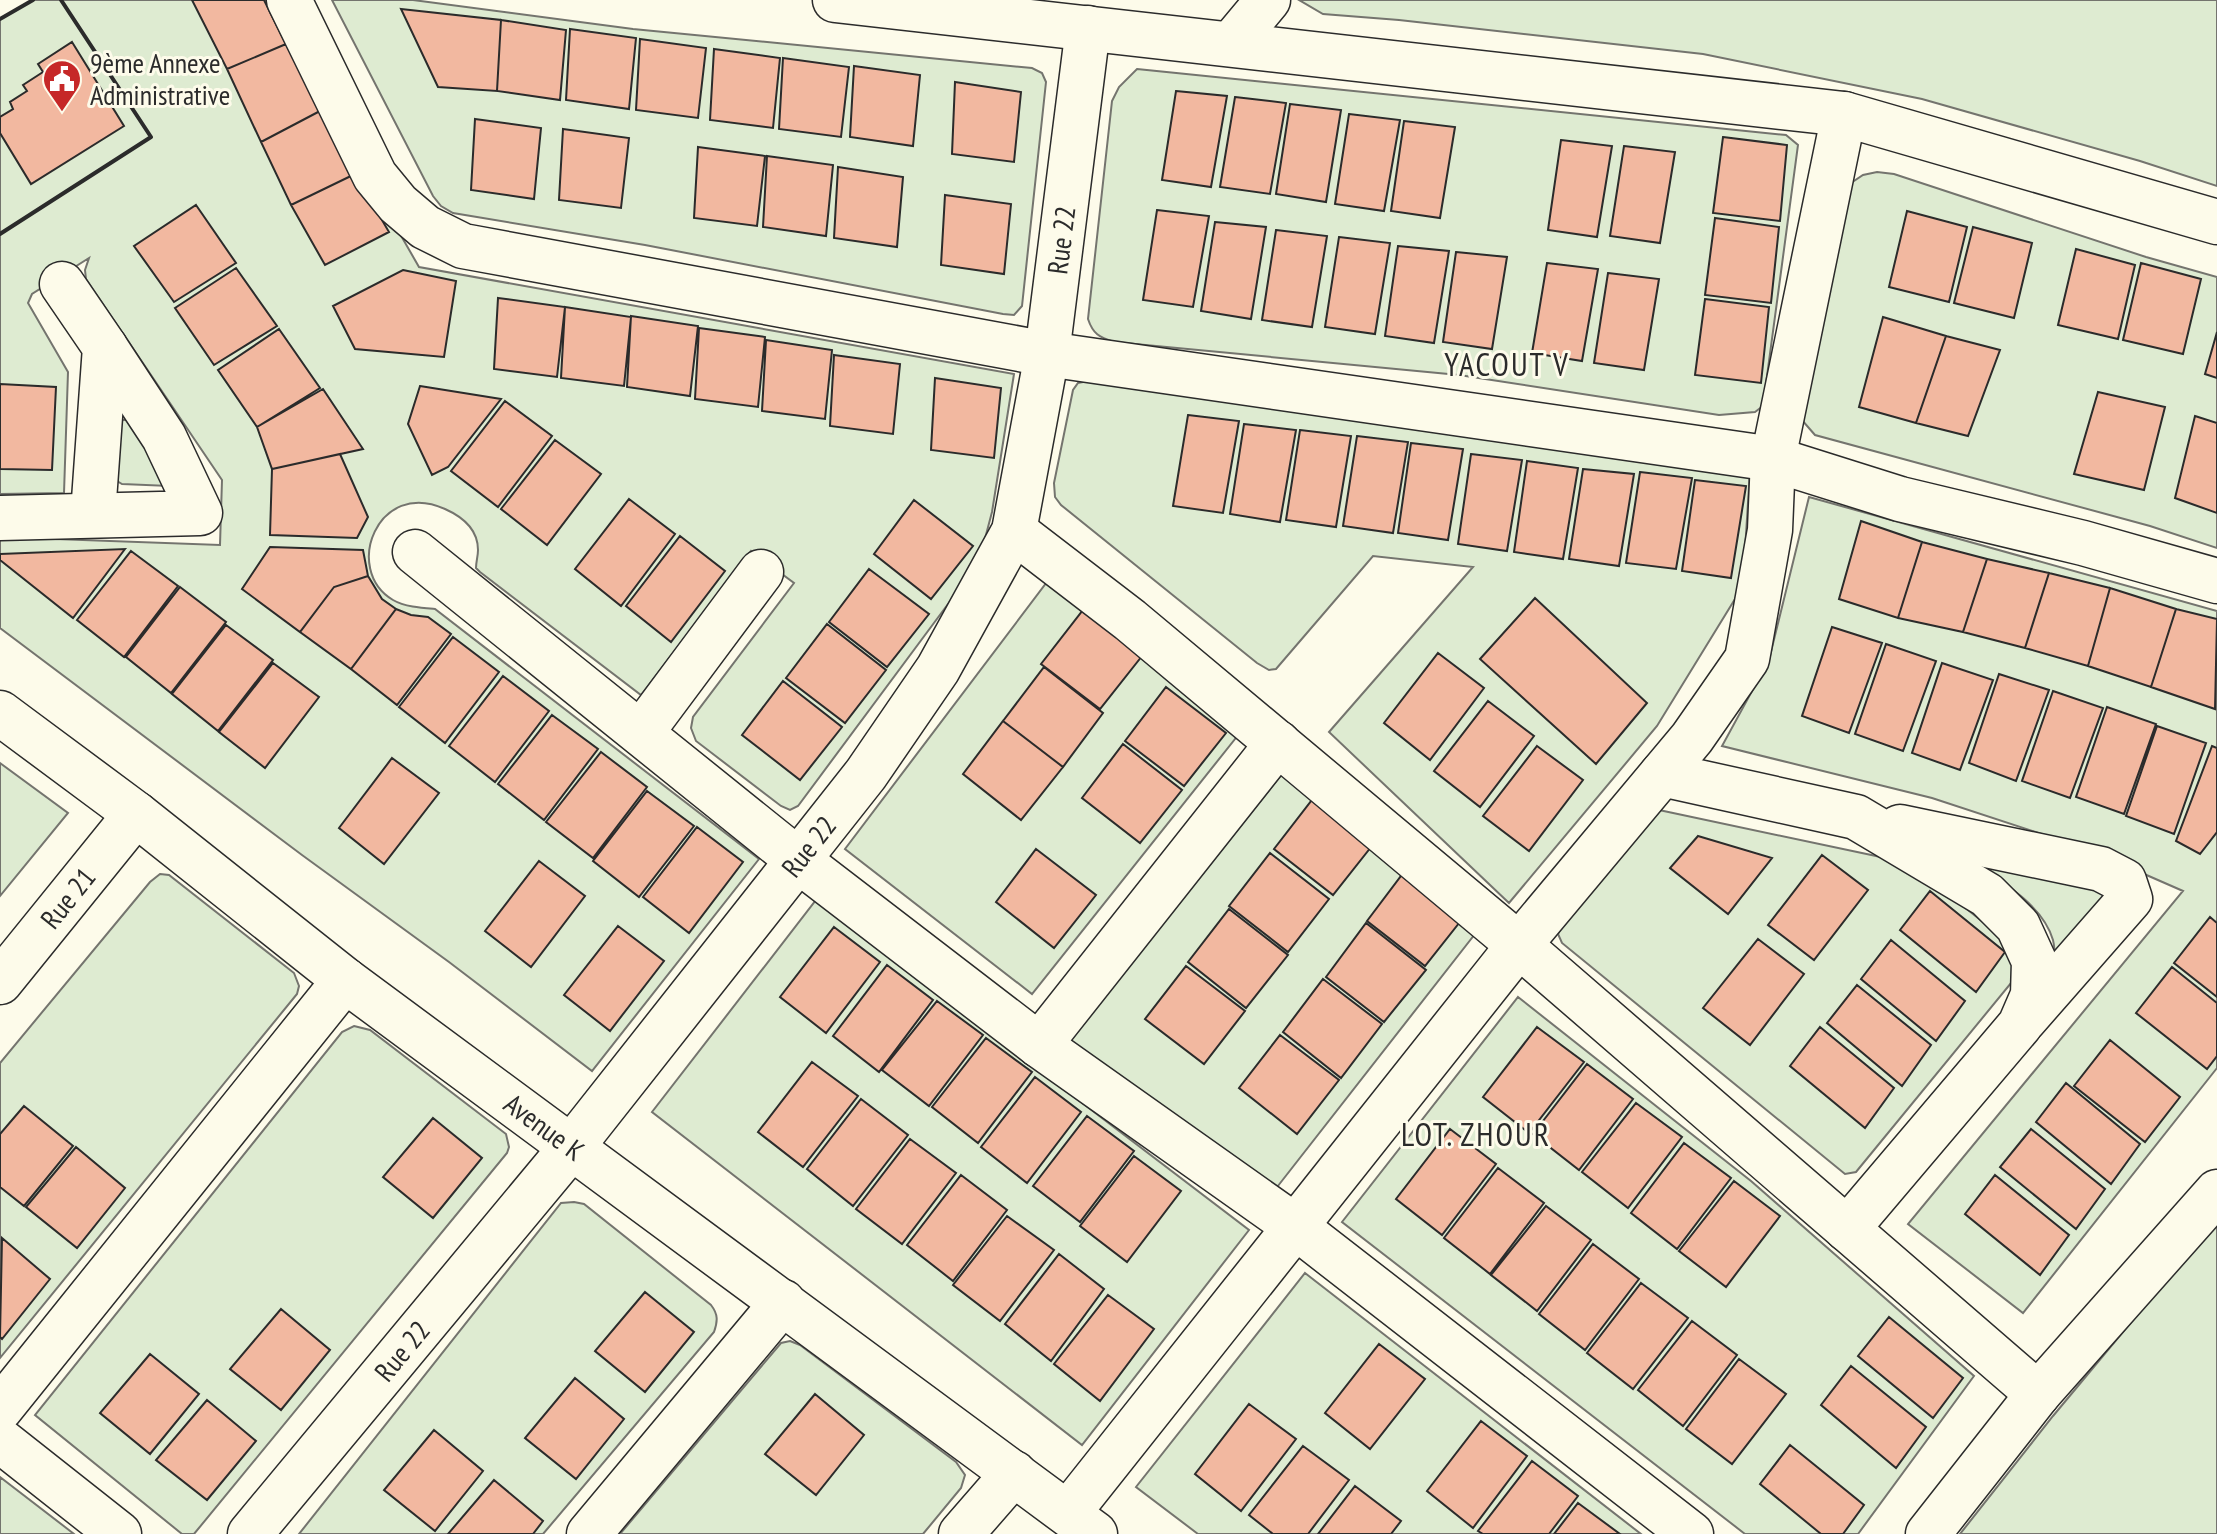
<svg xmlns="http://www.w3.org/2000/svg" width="2217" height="1534" font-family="'PT Sans Narrow',sans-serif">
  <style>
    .green { fill: #deebd1; stroke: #74746e; stroke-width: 2 }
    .building { fill: #f2b8a0; stroke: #2b2b2b; stroke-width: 2 }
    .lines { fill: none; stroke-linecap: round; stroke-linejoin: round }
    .minor-casing { stroke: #2b2b2b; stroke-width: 47 }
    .minor { stroke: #fdfbea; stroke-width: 44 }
    .wall { stroke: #2b2b2b; stroke-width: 4 }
    .labels { text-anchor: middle; stroke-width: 6; stroke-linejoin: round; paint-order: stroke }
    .poi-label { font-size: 28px; fill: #2b2b2b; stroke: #fdfbea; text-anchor: start }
    .street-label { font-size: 28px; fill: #2b2b2b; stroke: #fdfbea }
    .quarter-label { font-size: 32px; letter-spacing: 2px; fill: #2b2b2b; stroke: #fdfbea }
  </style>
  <rect width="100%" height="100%" fill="#fdfbea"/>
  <path class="green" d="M33 0H273L365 173 419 267 1014 374 992 512 982 550 951 600 798 806 790 810 781 806 696 741 691 728 693 717 794 583 751 551 641 695 480 572 476 568C476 562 478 556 478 550 478 529 463 517 445 509 378 478 342 570 393 600 405 607 422 608 435 609L759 859 592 1071 449 962 302 855 0 628V537L220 545 222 480 86 279 85 270 89 258 32 294 28 303 68 372 64 493 0 494V19Z
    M332 0H413L633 29 1032 68 1042 73 1046 82 1022 306 1014 315 1003 314 645 245 453 213 441 206 433 196Z
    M1299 0H2217V186L2140 161 1922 99 1703 54 1399 20 1323 14Z
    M1137 69 1786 135 1798 145 1763 406 1755 412 1719 415 1459 375 1114 342C1099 337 1093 334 1088 319L1112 101 1119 87Z
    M1877 172 1894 174 2146 257 2217 277V548L2150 526 1815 435 1801 419 1848 185 1863 175Z
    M1088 381 1750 471 1743 582 1735 599 1657 726 1509 903 1329 732 1473 567 1373 556 1276 669 1269 670 1257 663 1061 505 1055 497 1054 483 1073 390 1078 383Z
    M123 420H131L169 486 122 484 117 481 119 424Z
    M1809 497 2217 611V1068L2023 1313 1908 1224 2183 891 2087 849 1932 798 1722 746 1769 660Z
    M1050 578 1239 734 1032 994 845 849Z
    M0 763 68 813 0 896Z
    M1285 770 1482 925 1274 1191 1067 1044Z
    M1659 810 1909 863 1993 930 2009 947 2016 977 1856 1172 1845 1174 1562 943 1558 934 1562 925Z
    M1965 858 2112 891 2055 966C2055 958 2055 948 2053 940 2042 902 1995 878 1965 858Z
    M160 874 169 875 294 973 299 986 297 994 0 1358V1063L150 882Z
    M816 900 1249 1230 1082 1445 652 1112Z
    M1518 997 1751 1181 1974 1376 1858 1534H1745L1342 1222Z
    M354 1026 370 1030 506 1134 509 1147 507 1153 194 1534H182L35 1415 342 1032Z
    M574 1202 584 1204 711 1305C718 1314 718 1321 714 1332L543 1534H299L561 1203Z
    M2217 1219V1534H1960L2053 1416Z
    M1305 1273 1641 1534H1198L1136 1487Z
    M790 1341 800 1345 956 1462 965 1475 961 1488 923 1534H620L781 1343Z
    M0 1477 65 1527 74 1534H0Z"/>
  <path class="building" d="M192 0H264L286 44 227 69Z
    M401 9 501 20 497 91 438 87Z
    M501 20 566 30 560 100 497 91Z
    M570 29 636 38 629 109 566 100Z
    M640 39 706 48 698 118 636 110Z
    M72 42 124 126 31 184 0 133V117L13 109 10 102 27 91 23 85 43 72 38 64Z
    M286 44 320 111 261 142 227 69Z
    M714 49 780 58 773 128 710 120Z
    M783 58 849 67 841 137 779 129Z
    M854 66 920 75 913 146 850 137Z
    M955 82 1021 92 1014 162 952 154Z
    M1176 91 1227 96 1211 187 1162 180Z
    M1235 97 1286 103 1270 194 1220 187Z
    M1290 104 1341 110 1326 202 1276 194Z
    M320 111 355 174 291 205 261 142Z
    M1349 114 1400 120 1384 211 1335 204Z
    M475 119 541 128 534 199 471 190Z
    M1404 121 1455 127 1440 218 1391 211Z
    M563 129 629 138 621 208 559 200Z
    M1723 137 1787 145 1780 221 1713 213Z
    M1561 140 1612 146 1597 237 1548 230Z
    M1624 146 1675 152 1660 243 1610 236Z
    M698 147 765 156 757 226 694 218Z
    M767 156 833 165 826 236 763 227Z
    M838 167 903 177 897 247 834 238Z
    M355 174 389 232 325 265 291 205Z
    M945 195 1011 204 1004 274 941 265Z
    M196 205 236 263 174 302 134 246Z
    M1157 210 1209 216 1193 307 1143 300Z
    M1907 211 1967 227 1949 302 1889 287Z
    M1715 218 1779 227 1771 303 1705 295Z
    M1215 222 1266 227 1251 319 1201 311Z
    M1973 227 2032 243 2014 318 1954 303Z
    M1276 230 1327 236 1312 327 1262 320Z
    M1339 237 1390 243 1375 334 1325 327Z
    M1398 246 1449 251 1434 343 1385 336Z
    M2076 249 2135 265 2118 339 2058 325Z
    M1456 252 1507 257 1492 349 1443 342Z
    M1547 263 1598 269 1582 361 1532 353Z
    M2141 263 2201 279 2183 354 2123 340Z
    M236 268 277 326 214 365 175 308Z
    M403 270 456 281 444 357 355 349 333 306Z
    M1608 273 1659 279 1644 370 1594 363Z
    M498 298 565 307 557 377 494 369Z
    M1705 299 1769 307 1761 383 1695 375Z
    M565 307 631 317 624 386 561 378Z
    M631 316 698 326 690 396 627 387Z
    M1883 317 1946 336 1916 423 1859 407Z
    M699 328 765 337 758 407 695 399Z
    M279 329 320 388 257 427 218 370Z
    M2217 332V378L2205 374Z
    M1946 336 2000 350 1968 436 1916 423Z
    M766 340 832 350 825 419 762 411Z
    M834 355 900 364 893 434 830 426Z
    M935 378 1001 388 994 458 931 450Z
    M0 384 56 387 52 470 0 469Z
    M420 386 501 399 448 467 432 475 408 424Z
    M323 389 363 449 272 469 257 427Z
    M2098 392 2165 407 2144 490 2074 474Z
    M505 401 552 436 498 507 451 471Z
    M1188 415 1239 421 1223 513 1173 506Z
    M2195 416 2217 423V513L2175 498Z
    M1244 424 1296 430 1280 522 1230 514Z
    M1300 430 1351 436 1336 527 1286 520Z
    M1357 436 1408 442 1393 533 1343 526Z
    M555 440 601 474 547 545 501 509Z
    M1411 443 1463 449 1448 540 1398 533Z
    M340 454 368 517 357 538 270 535 272 469Z
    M1471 454 1522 460 1507 551 1458 544Z
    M1527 461 1578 468 1563 559 1514 552Z
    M1583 469 1634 474 1619 566 1569 559Z
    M1640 472 1692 478 1676 569 1626 563Z
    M1695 480 1746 486 1731 578 1682 571Z
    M629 499 675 534 621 606 575 569Z
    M914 500 973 546 931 599 874 554Z
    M1861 521 1922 542 1898 618 1839 599Z
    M680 536 725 571 671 642 626 606Z
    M1922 542 1987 559 1963 632 1898 618Z
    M270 547 363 550 368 576 334 587 300 632 242 589Z
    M125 549 73 618 0 560V554Z
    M131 551 178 586 124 657 77 620Z
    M1987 559 2049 573 2025 648 1963 632Z
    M869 569 929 614 887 667 829 622Z
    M2049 573 2110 588 2088 666 2025 648Z
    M368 576 382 599 396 609 351 669 300 632 334 587Z
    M180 587 226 622 171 693 126 657Z
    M2110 588 2176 609 2151 687 2088 666Z
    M1535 598 1647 703 1596 764 1480 659Z
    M396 609 411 615 428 617 451 634 397 705 351 669Z
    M2176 609 2217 619 2215 709 2151 687Z
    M1083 610 1142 656 1100 709 1041 664Z
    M827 624 886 670 845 723 786 678Z
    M226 625 273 660 218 731 172 694Z
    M1832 627 1882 643 1849 733 1802 716Z
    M453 637 499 672 445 743 399 707Z
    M1886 644 1936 661 1903 751 1855 734Z
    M1438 653 1484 688 1430 760 1384 723Z
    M273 663 319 697 265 768 219 732Z
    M1942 663 1993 680 1960 770 1912 753Z
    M1044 667 1103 713 1063 767 1003 721Z
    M1999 674 2049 690 2016 781 1969 763Z
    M503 676 549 711 495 782 449 746Z
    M783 681 842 727 800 780 742 735Z
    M1166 687 1226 733 1184 786 1125 741Z
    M2053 691 2103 708 2070 798 2022 781Z
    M1488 701 1534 736 1480 807 1434 771Z
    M2107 707 2156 724 2124 814 2076 797Z
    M552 715 598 749 544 820 498 784Z
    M1003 721 1063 767 1021 820 963 774Z
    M2157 726 2206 743 2174 834 2126 816Z
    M1123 744 1182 790 1140 843 1082 798Z
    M1537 746 1583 780 1529 851 1483 816Z
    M2212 746 2217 748V832L2200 854 2176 841Z
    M601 752 647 787 593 858 546 822Z
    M392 758 439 793 384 864 339 828Z
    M647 791 694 826 639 897 593 861Z
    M1315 796 1375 842 1333 895 1274 849Z
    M697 827 743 862 689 933 643 897Z
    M1698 836 1772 858 1728 914 1670 868Z
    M1036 849 1096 895 1054 948 996 902Z
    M1270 853 1329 899 1288 952 1229 906Z
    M1822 855 1868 890 1814 960 1768 925Z
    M539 861 585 896 531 967 485 931Z
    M1407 868 1467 913 1425 966 1367 921Z
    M1930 891 2005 952 1976 992 1900 930Z
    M1229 909 1288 955 1246 1008 1188 962Z
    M2210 917 2217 923V997L2174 963Z
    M1366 923 1426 970 1384 1022 1326 977Z
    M618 926 664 961 610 1031 564 995Z
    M834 927 880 962 826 1033 780 997Z
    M1758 939 1804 974 1750 1045 1703 1008Z
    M1891 940 1965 1001 1936 1041 1861 979Z
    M887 965 933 1000 879 1072 833 1036Z
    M1186 966 1245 1011 1204 1064 1145 1019Z
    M2172 967 2217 1003V1056L2207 1069 2136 1013Z
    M1323 979 1382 1024 1341 1078 1283 1032Z
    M1857 985 1931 1045 1902 1086 1827 1023Z
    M937 1001 983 1035 929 1106 882 1070Z
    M1537 1027 1584 1062 1529 1133 1483 1097Z
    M1820 1027 1894 1088 1865 1128 1790 1066Z
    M1280 1035 1339 1080 1297 1134 1239 1088Z
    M986 1038 1032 1072 978 1143 932 1107Z
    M2110 1040 2180 1097 2145 1142 2074 1086Z
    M812 1062 858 1096 803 1167 758 1132Z
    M1587 1064 1633 1099 1579 1170 1533 1134Z
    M1035 1077 1081 1112 1027 1183 981 1147Z
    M2066 1083 2140 1144 2111 1184 2036 1122Z
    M861 1099 908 1135 853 1206 807 1169Z
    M1636 1103 1682 1137 1628 1208 1582 1172Z
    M24 1106 73 1146 24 1206 0 1187V1134Z
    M1087 1116 1134 1151 1080 1222 1033 1186Z
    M433 1118 482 1158 433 1218 383 1177Z
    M1450 1129 1496 1164 1442 1235 1396 1199Z
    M2031 1129 2105 1189 2076 1229 2000 1167Z
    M910 1139 956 1173 902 1244 856 1209Z
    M1684 1143 1731 1178 1677 1249 1631 1213Z
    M76 1147 125 1188 77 1248 26 1207Z
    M1134 1156 1181 1191 1127 1262 1080 1226Z
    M1498 1168 1544 1203 1490 1274 1444 1238Z
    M961 1175 1007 1210 953 1281 907 1245Z
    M1995 1175 2069 1235 2040 1275 1965 1214Z
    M1734 1181 1780 1216 1726 1287 1679 1251Z
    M1546 1206 1591 1240 1537 1311 1491 1275Z
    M1007 1216 1054 1250 1000 1321 953 1285Z
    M2 1238 50 1279 2 1339 0 1337Z
    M1593 1244 1639 1279 1585 1350 1539 1314Z
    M1059 1254 1104 1289 1051 1361 1005 1324Z
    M1641 1283 1688 1318 1633 1389 1587 1353Z
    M645 1292 694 1332 645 1392 595 1351Z
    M1108 1295 1154 1329 1100 1401 1054 1364Z
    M281 1309 330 1350 281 1410 230 1369Z
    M1889 1317 1963 1378 1933 1418 1858 1356Z
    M1692 1321 1737 1355 1683 1426 1638 1390Z
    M1379 1344 1425 1379 1370 1449 1325 1413Z
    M150 1354 199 1394 150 1454 100 1413Z
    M1739 1359 1786 1394 1732 1464 1686 1429Z
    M1851 1366 1926 1427 1896 1468 1821 1405Z
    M575 1378 624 1419 576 1479 525 1438Z
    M815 1394 864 1435 816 1495 765 1454Z
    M207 1400 256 1441 207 1500 156 1460Z
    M1249 1404 1296 1439 1241 1511 1195 1474Z
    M1481 1421 1527 1456 1473 1528 1427 1491Z
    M434 1430 483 1471 435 1531 384 1490Z
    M1790 1445 1864 1505 1843 1534H1821L1760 1484Z
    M1303 1446 1349 1480 1308 1534H1273L1249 1515Z
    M1532 1461 1578 1496 1549 1534H1483L1478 1531Z
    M494 1480 543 1521 533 1534H448Z
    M1355 1486 1401 1521 1391 1534H1318Z
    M1578 1503 1620 1534H1554Z"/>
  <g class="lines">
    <defs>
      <g id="minor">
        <path d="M289 0 375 176 398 204 425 227 463 246 1047 354 1773 459 1900 499 2083 543 2217 581"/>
        <path d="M835 0 1844 114 2217 222"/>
        <path d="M1232 43 1268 0"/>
        <path d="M62 284 105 347 93 514"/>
        <path d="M0 518 200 513 164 437 105 347"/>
        <path d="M1014 531 1130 620 1519 945 2038 1394"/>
        <path d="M415 552 798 860 1039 1045 1296 1227 1691 1534"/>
        <path id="s1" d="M0 713 136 814 345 980 1095 1534"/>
        <path d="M641 733 761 572"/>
        <path d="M1662 774 1856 817 1987 895 2018 926 2034 961 2033 995 2020 1025 1847 1229"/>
        <path d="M1900 827 2101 869 2124 881 2130 899 2024 1020"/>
        <path id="s2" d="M0 982 136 814"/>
        <path d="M1039 1045 1278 743"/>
        <path d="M0 1409 345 980"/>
        <path d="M0 1440 119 1534"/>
        <path d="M1068 1513 1519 945 1692 738 1747 659 1770 530 1773 459 1844 114"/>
        <path id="s3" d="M250 1534 570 1149 866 774 938 669 1014 531 1047 354 1088 28"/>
        <path d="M589 1534 783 1302"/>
        <path d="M961 1534 1014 1473"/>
        <path d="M1928 1534 2038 1394 2217 1192"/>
      </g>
    </defs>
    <use href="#minor" class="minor-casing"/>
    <use href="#minor" class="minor"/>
    <path class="wall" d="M0 19 33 0
      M0 234 151 137 61 0"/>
  </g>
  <defs>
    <symbol id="civic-pin" viewBox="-11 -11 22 30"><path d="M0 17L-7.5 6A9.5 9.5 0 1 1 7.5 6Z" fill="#c62828" stroke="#fdfbea"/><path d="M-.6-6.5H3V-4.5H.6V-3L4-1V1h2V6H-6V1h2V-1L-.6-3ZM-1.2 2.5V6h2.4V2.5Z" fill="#fff"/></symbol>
  </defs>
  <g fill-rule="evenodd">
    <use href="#civic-pin" x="40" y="57" width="44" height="60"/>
  </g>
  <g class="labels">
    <g class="poi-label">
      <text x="90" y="73">9ème Annexe<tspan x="90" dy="32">Administrative</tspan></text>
    </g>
    <g class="street-label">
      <text dy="10" stroke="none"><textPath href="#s3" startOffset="1558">Rue 22</textPath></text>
      <text dy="10" stroke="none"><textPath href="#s3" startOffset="886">Rue 22</textPath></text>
      <text dy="10" stroke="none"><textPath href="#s2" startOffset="108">Rue 21</textPath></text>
      <text dy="10" stroke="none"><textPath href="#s1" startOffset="684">Avenue K</textPath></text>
      <text dy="10" stroke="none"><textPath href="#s3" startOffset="238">Rue 22</textPath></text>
    </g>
    <g class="quarter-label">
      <text x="1507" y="376">YACOUT V</text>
      <text x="1476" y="1146">LOT. ZHOUR</text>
    </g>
  </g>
</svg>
